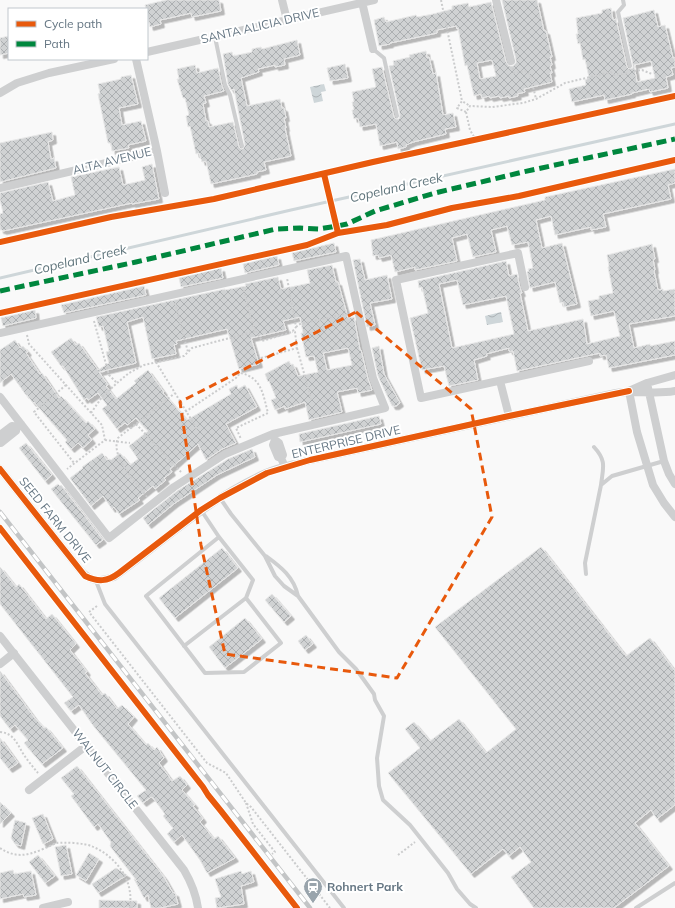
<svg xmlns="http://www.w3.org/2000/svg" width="675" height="908" font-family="Mulish,sans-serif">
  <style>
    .water { fill: url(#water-waves) }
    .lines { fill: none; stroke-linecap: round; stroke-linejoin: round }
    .stream { stroke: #ced6d9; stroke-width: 3 }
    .building { fill: url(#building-cross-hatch); stroke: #e8e8e8; fill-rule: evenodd; filter: url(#shadow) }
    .path { stroke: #cbcccd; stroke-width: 2; stroke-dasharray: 2 2; stroke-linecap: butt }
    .lane { stroke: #cecfd0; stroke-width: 4 }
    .street { stroke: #cecfd0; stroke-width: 8 }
    .rail-casing { stroke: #c3c5c6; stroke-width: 4.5 }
    .rail { stroke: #fff; stroke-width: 3; stroke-dasharray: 9; stroke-linecap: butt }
    .quiet { stroke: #00873e; stroke-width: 5; stroke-dasharray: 10 5; stroke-linecap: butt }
    .cycleway-casing { stroke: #fff; stroke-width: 8 }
    .cycleway { stroke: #e8590c; stroke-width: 6 }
    .marked { fill: none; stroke: #e8590c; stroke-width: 3; stroke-dasharray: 8 5; stroke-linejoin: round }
    .labels { text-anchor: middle; stroke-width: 4; stroke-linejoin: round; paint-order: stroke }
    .street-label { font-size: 12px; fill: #657683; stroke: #fff }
    .poi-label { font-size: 12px; font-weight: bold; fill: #657683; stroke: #fff; text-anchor: start }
    .water-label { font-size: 13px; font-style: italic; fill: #60757c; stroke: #fff }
  </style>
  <defs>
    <pattern id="water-waves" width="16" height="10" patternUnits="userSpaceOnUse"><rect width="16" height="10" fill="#ced6d9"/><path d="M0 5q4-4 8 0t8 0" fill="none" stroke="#abb2b5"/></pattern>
    <pattern id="building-cross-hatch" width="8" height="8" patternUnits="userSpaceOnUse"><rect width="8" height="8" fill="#d0d2d3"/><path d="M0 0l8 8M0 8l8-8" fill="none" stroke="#acafb1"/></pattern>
    <filter id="shadow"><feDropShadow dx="3.5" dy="3.5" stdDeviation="0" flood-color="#0004"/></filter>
  </defs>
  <rect width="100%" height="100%" fill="#f9f9f9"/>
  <path class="water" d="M324 84 326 91 321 92 323 101 314 103 310 87Z
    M501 312 503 322 487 325 485 316Z"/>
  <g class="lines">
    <path class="stream" d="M0 278 291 210 675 124"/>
  </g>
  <path class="building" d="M166 0H219L221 11 192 17 191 13 174 17 160 20 161 24 150 27 145 5Z
    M502 0H537L544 31H546L552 57H550L552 65 550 66 552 73H550L552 82 524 89 525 92 517 94 518 96 509 98V96L500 98 499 96 490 98 489 96 482 98 481 94 474 96 467 65 465 66 458 28 457 29 456 26 437 30V33L390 43V44L379 46 374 20 384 17 386 22 416 15 417 17 433 14 452 9V6L468 3 469 7 491 2 506 62 509 66H513L516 63V60ZM492 60 496 76 480 79 477 63Z
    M611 8 613 20 616 19 627 67 629 69 633 68V65L623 18 654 10 658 27 665 25 673 58H675V67L671 68 673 75 666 77 668 88 650 92 649 89 632 93V94L605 100 604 95 572 102 569 89 586 85 585 80 589 78 585 59 583 60 580 43 578 44 576 34H578L576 18 602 13V10ZM651 61 655 78 637 82 634 65Z
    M9 36V53L0 55V38Z
    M297 40 300 55 284 59 285 65 275 67V65L258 69 259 72 241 78 247 106 280 99 282 108H284L286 118H284L286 128H285L291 156 264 162 266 170 257 172V174L211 184 206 161 202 162 199 153 196 154 190 126 188 127 186 116 189 115 185 98H183L177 79H179L177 69 195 65 197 73 218 68 222 86 224 91 204 96 206 103 203 104 206 121H208L209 127 233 122 239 147 241 149H243L245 145 234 89 231 90 228 84 223 54 232 52 233 56 252 52V49L261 47 262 49Z
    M426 51 427 58 429 57 433 74 436 73 443 115 453 113 456 127 445 129 446 134 413 142 406 145V147L398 149 397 142 380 146 376 124 360 127 358 118 354 119 352 110H354L352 102H354L352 92 376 87 372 69 382 67 394 117 396 119H399L400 115 389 66 394 65 393 61 410 57 409 55Z
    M345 64 348 78 330 81 327 68Z
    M131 75 138 104 119 108 122 125 141 121 146 141 128 145 129 148 112 151 111 143H108L98 94 100 93 98 84 121 79V77Z
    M52 132 53 140 48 142 51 159 54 158 56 168 0 182V143Z
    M152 164 159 199 132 204V203L3 231 2 230H0V214L3 213 0 200V193L48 182 53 201 75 195 71 177 119 167 123 185 145 180 142 167Z
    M675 169V183L668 185 671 199 603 214 606 227 591 230V227L555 235 551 216 536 220 542 248 562 243 577 304 564 307 563 302 560 303 555 282 530 288 527 272 529 271 528 269 533 268 528 242 512 245 507 226 491 230 496 252 473 257 467 234 452 238 457 261 415 270V267L395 272 391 255 379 258 378 255 373 256 371 240 545 200V197Z
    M334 243 336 252 294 261 292 253Z
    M652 244 655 259H653L655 270 654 271 658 290 663 289V291L675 289V316L629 324 634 348 650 344V346L675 341V355L609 368 606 355 600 356V353L517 371 513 351H509V348L486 354 487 356 474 360 478 380 449 386 444 366 422 370 410 318 428 313 422 287 419 288 418 281 506 261 509 276 517 274 520 288 522 293H520L528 331 583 319 587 344 620 336 614 311 591 316 588 301 599 299V296L613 293 608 267 609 266 607 255ZM457 280 463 305 506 296 514 334 452 348 439 284Z
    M277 256 279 265 245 273 243 264Z
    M360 259 365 280 387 275 392 299 370 303 375 325 367 327 353 260Z
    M332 265 336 282H338L348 318 354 317 360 350H361L368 379 372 390 358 393 357 388 337 392 342 412 309 420 305 402 285 409V406L275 410 271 400 276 398 269 381 268 382 265 374 289 361 291 365 293 364 298 376 318 372 314 356 306 357 301 333H303L300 317 283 321 286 330 251 338 259 364 239 369 227 329 176 341 177 344 174 345 176 354 152 359 143 317 127 322 136 363 99 372 108 385 106 386 116 399 136 383 134 381 148 370 164 392 163 393 187 420 231 394 229 389 237 385 238 389 245 385 257 407 226 424 236 443 222 449 206 460 198 444 170 469 172 472 164 478 166 480 155 489 153 486 138 498 140 500 119 514 114 507 112 509 103 496 91 506 70 478 83 468 82 467 102 453 107 460 110 459 111 460 120 453 130 465 138 459 129 446 148 431 136 418 127 425 125 423 117 429 102 409 107 405 98 393 88 400 87 398 84 400 63 366H61L51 352 71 338 76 345 79 343 98 370 109 363 106 352 109 351 103 326 99 327 96 317 225 289V290L246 286 245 284 278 277 281 289 310 283 307 270ZM348 348 352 365 327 370 323 353Z
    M221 268 223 278 181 287 179 278Z
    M144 286 146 295 64 313 61 305Z
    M35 310 36 318 3 326 1 318Z
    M15 340 20 348 23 346 28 352 26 353 40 374 42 373 59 398 61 396 86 423 88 421 95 429 88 435 92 440 83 448 78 443 71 449 65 442 67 440 34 402 33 403 27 395H26L11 374 0 383V350Z
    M379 346 384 374 400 403 396 406H392L378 376 372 348Z
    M379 416 381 424 300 442 299 434Z
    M26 443 52 475 45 481 19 448Z
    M252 449 255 457 217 475 175 503 148 525 143 518 177 491 228 459Z
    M58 484 60 486 61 485 103 540 96 545 51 489Z
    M541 547 626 656 650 638 675 671V805L657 819 651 810 635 823 669 866 614 908H534L511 877 531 862 520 847 509 856 503 849 471 874 388 773 420 748 405 729 414 722 430 741 459 719 486 753 516 729 435 627Z
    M222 548 238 568 175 618 159 598Z
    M0 567 16 587 19 584 46 619 52 614 76 644 70 650 87 672 85 673 102 695 105 693 117 709 122 705 134 717 128 724 146 745 148 743 154 750 157 747 164 758 159 763 172 781 180 776 187 785 182 790 195 805 193 806 203 819 200 822 214 839 218 836 235 858 207 873 200 860 182 835 174 842 167 834 173 828 163 816 165 814 153 798 151 797 143 803 137 796 146 790 92 724 79 705 71 711 64 703 73 697 0 604Z
    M272 594 291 616 284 622 265 600Z
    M245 618 262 639 225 668 209 647Z
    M306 635 313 644 305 650 298 641Z
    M0 671 34 717 44 728 46 727 63 748 42 764 24 743 28 740 15 725 10 729 0 716Z
    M0 738 18 763 9 769 0 758Z
    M77 766 164 877 173 893H175L178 904 160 908H151L148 895 144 898 134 879 137 881 110 846 111 842 98 824 94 827 71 796 74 794 61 778Z
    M0 802 11 813 0 824Z
    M43 814 53 839 43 844 32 818Z
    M15 820 26 823 21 846 15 844 11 838Z
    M66 845 72 874 61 876 55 847Z
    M89 853 99 859 86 881 76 875Z
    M38 855 55 876 45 883 29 862Z
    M116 868 127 875 98 893 92 884Z
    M13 870 14 874 31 871 36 895 24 897 23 894 0 899V873Z
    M241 871 242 874 251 871 254 882 241 886 244 904 217 908 215 898 221 897 215 879Z
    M99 900 137 901V908H99Z"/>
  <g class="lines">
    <path class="path" d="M441 0 462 101
      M513 68 514 73 525 71 530 74 536 99
      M634 71 642 70 652 74
      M466 112 457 108 462 101 470 106
      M476 140 470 130 466 112 470 106 492 107 523 103 536 99 565 83 611 72 614 75 628 73
      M175 303 188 352
      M94 321 109 375 117 383
      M296 327 300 324 350 313
      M256 331 262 341 292 332 296 327 287 278
      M27 335 29 344 102 425 105 440 67 469
      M297 348 312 402
      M261 358 297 348 295 332H292
      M156 362 197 429
      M66 385 34 412 74 463
      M91 413 102 397 117 383 129 373 144 365 184 356 192 348 256 331 253 326 243 287
      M182 414 236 378 240 373C262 377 263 395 268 413L236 428 241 439
      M136 424 181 472
      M105 440 130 443
      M147 497C136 482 110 457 118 438L175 393
      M97 606 89 612 207 763 226 773 246 803 251 807 330 908
      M0 732C14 733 17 744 24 755 28 761 33 767 38 773
      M246 803 253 824 275 852 272 854
      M0 848C15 858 27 856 43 849 48 847 53 844 57 843 65 842 84 843 91 846 110 853 128 872 130 893 131 898 130 903 130 908
      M398 855 415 842"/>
    <path class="lane" d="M623 0 624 5 618 12 630 66
      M215 37 225 85 230 95 242 146
      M373 49 384 58 397 116
      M594 447C607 461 603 468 601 485
      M220 498 231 514 265 556 275 576 284 586 298 596 339 652 356 669 374 694 375 700 384 716 377 758 379 786 383 800 410 825 448 873 457 889 470 904 476 908
      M201 510 219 537 253 580 246 598 281 643 244 672 205 673 146 596 219 537
      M266 556C281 567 294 577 298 596
      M586 574 585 563 601 485 612 476 664 461
      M96 581 105 604 344 908
      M184 646 246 598
      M636 908 675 883"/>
    <path class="street" d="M282 0 287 20
      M496 0 511 61
      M362 2 373 49
      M147 52 374 0
      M0 93 17 83 49 73 114 59
      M157 151 165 193
      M0 188 157 151 136 59
      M525 287 518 253 396 280 421 398 589 361
      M0 333 346 256 373 378 385 408 273 434 225 454 174 487 109 538 0 397
      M500 381 509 416
      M647 383 664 461 669 474 675 484
      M629 391 637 432 653 485 664 503 675 517
      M629 391 647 383 675 375
      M0 435 12 426 17 427
      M274 437 275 440 273 445 278 457 281 458
      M275 440 279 443 283 455 281 458 285 467
      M0 443H1L16 431 17 427 21 424
      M0 469 81 571C92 583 100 581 114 577 164 541 209 498 266 473 280 467 296 464 310 460L616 393C636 390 655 395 675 391
      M0 636 184 870C191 882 196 894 198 908
      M0 664 14 653
      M29 790 87 745
      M43 908 68 902"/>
    <defs>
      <path id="rail" d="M0 512 310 908"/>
    </defs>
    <use href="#rail" class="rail-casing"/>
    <use href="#rail" class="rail"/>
    <path class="quiet" d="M0 291 136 262 276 229 300 228 319 229 337 226 347 224 375 211 435 193 523 172 675 139"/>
    <defs>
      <path id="cycleway" d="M324 174 338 233
        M0 242 111 217 214 199 373 162 675 96
        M0 313 307 245 338 233 387 225 452 208 519 196 675 160
        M0 469 85 576C98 582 107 582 119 573L201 510 220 498 267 473 310 460 509 416 629 391
        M0 528 203 787 208 795 221 811 297 908"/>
    </defs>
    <use href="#cycleway" class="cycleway-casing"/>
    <use href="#cycleway" class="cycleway"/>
  </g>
  <path class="marked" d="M356 312 471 409 492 517 397 678 225 654 201 545 180 402Z"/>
  <defs>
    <symbol id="station-pin" viewBox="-11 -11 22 30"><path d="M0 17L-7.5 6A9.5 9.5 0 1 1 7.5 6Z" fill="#99a4ac" stroke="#fff"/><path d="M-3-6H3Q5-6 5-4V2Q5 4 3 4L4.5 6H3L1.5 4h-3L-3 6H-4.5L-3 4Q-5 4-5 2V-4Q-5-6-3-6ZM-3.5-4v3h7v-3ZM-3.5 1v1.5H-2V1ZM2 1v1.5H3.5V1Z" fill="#fff"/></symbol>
  </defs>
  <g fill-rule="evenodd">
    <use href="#station-pin" x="302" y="876" width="22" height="30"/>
  </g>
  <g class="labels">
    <g class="street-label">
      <text transform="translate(260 26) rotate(-13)" y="4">SANTA ALICIA DRIVE</text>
      <text transform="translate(112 161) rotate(-14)" y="4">ALTA AVENUE</text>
      <text transform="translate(346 442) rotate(-13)" y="4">ENTERPRISE DRIVE</text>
      <text transform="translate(55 520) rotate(51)" y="4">SEED FARM DRIVE</text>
      <text transform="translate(105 769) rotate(52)" y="4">WALNUT CIRCLE</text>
    </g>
    <g class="poi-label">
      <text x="327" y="891">Rohnert Park</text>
    </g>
    <g class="water-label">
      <text transform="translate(396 187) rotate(-13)" y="5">Copeland Creek</text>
      <text transform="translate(80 259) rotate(-13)" y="5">Copeland Creek</text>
    </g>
  </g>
  <rect x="8" y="8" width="140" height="52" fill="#ffffff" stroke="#c1c8cd"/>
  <rect x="16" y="21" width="20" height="6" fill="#e8590c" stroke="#c1c8cd"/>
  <text x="44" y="28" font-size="12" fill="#657683">Cycle path</text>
  <rect x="16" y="41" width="20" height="6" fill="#00873e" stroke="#c1c8cd"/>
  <text x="44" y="48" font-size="12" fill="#657683">Path</text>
</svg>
